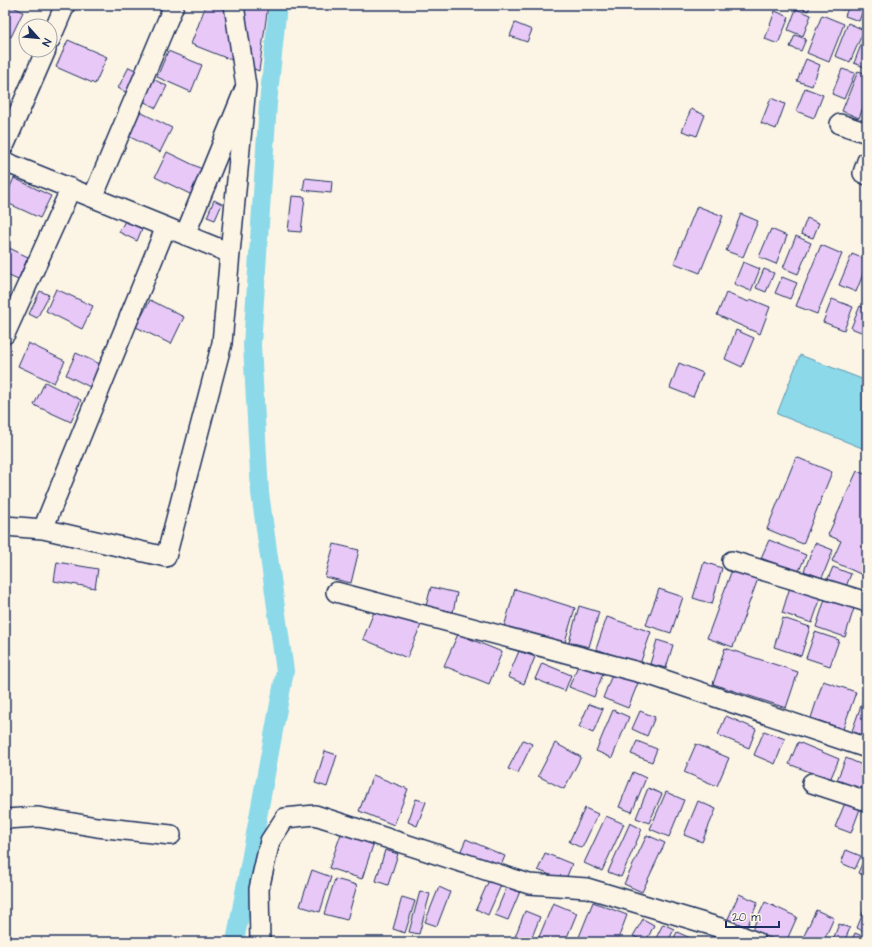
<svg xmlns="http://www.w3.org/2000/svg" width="872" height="947" font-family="'Architects Daughter',sans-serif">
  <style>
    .water { fill: #8bd9e9; stroke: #5e95b1 }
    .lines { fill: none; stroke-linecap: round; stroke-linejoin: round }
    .canal { stroke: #8bd9e9; stroke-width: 18 }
    .building { fill: #e8c8f6; stroke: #1b2f5e }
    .street-casing { stroke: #1b2f5e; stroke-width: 22 }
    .street { stroke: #fcf5e5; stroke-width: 19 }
  </style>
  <rect width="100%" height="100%" fill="#fcf5e5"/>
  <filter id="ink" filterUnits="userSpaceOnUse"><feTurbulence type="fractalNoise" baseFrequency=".025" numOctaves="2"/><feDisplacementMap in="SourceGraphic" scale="8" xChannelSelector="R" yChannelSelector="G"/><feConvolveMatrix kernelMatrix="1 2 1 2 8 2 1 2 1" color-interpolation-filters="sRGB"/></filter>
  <g filter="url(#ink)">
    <path class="water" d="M800 355 867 381V450L777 414Z"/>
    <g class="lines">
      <path class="canal" d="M235 942 285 671 260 493 252 345 268 104 278 5"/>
    </g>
    <path class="building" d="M5 5H10L23 12 11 37 5 34Z
      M110 5H124L121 10Z
      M206 5H268L259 71 191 44Z
      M794 5H811L808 11Z
      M836 5H846L844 10 835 7Z
      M849 5H865L859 21 845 16Z
      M796 9 811 15 803 36 788 30Z
      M775 11 789 17 778 44 765 39Z
      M822 15 844 24 829 62 807 53Z
      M515 23 532 30 527 42 510 36Z
      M848 23 864 30 850 62 835 56Z
      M867 29V68L854 63Z
      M795 35 806 39 801 51 790 47Z
      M68 40 107 57 95 84 56 67Z
      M168 51 202 65 191 92 157 77Z
      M806 59 820 65 812 86 797 81Z
      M129 67 167 86 156 108 118 88Z
      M842 69 855 73 844 99 832 94Z
      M858 71 867 74V97L859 118 842 111Z
      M805 88 823 95 814 118 796 111Z
      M771 98 785 104 776 129 761 123Z
      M867 107V119L863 118Z
      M691 109 705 115 697 136 682 131Z
      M140 112 172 128 160 152 128 136Z
      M167 152 204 170 192 195 155 177Z
      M14 178 51 196 40 218 5 202V198Z
      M305 178 332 181 331 193 303 190Z
      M292 196 305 197 301 232 288 231Z
      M214 200 222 204 215 220 207 217Z
      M697 206 723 216 700 273 674 263Z
      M741 214 758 221 743 257 726 251Z
      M807 218 819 223 813 238 801 234Z
      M125 221 142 229 137 241 119 232Z
      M771 229 787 236 776 264 759 257Z
      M796 236 811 243 798 274 783 268Z
      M821 245 842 254 817 314 796 306Z
      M5 246 28 257 18 280 5 274Z
      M852 254 867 260V264L856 292 839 285Z
      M743 262 760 269 751 291 734 284Z
      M764 269 774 273 766 292 756 288Z
      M782 277 797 283 790 299 775 293Z
      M56 289 93 306 82 329 46 311Z
      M40 291 49 295 37 318 29 314Z
      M726 293 749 302 750 299 770 307 760 334 717 315Z
      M832 299 853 307 844 330 823 322Z
      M150 300 184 317 171 344 136 327Z
      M860 306 867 309V318L861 332 851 328Z
      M736 330 754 338 742 367 725 359Z
      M28 343 65 361 54 383 18 366Z
      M76 353 113 370 102 393 66 375Z
      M679 363 703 373 693 397 670 388Z
      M45 382 81 400 71 422 34 405Z
      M796 457 832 472 803 544 767 529Z
      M857 471 867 475V577L832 561 841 541 828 535Z
      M769 540 806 555 798 573 761 558Z
      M815 543 833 550 822 578 804 571Z
      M334 544 359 550 351 583 325 577Z
      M57 562 98 569 95 588 54 581Z
      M704 562 722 568 712 604 693 598Z
      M733 567 759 576 733 647 707 638Z
      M833 567 851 574 845 589 827 581Z
      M431 587 457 593 453 612 426 606Z
      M790 587 821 597 812 623 782 613Z
      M515 589 575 608 564 645 504 627Z
      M659 589 683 597 671 633 646 625Z
      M826 596 855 605 845 637 816 627Z
      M579 606 599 612 589 647 569 642Z
      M376 607 421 625 407 658 363 639Z
      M607 617 651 632 640 664 596 649Z
      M783 618 810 627 801 656 774 647Z
      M815 632 839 640 830 666 806 658Z
      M458 634 502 652 489 684 444 666Z
      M657 640 673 645 666 668 650 664Z
      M725 648 798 672 786 708 713 684Z
      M519 651 535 657 524 684 508 677Z
      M580 661 604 671 594 697 569 687Z
      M542 663 571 675 565 691 535 679Z
      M867 670V684L863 682Z
      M613 672 638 683 628 708 603 698Z
      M823 681 856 692 843 729 811 718Z
      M864 697 867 698V737L852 731Z
      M589 704 603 709 593 733 579 727Z
      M613 710 629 717 612 758 596 751Z
      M640 711 655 717 647 736 632 729Z
      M726 716 756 729 749 748 718 735Z
      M764 731 785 739 775 764 754 755Z
      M523 740 532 744 518 773 508 769Z
      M637 741 657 749 652 762 631 754Z
      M798 742 839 759 830 780 789 764Z
      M555 743 581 757 564 789 538 776Z
      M696 744 729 758 717 786 684 772Z
      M325 751 337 755 327 787 315 783Z
      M846 758 867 767V792L837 780Z
      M633 772 646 778 632 812 619 807Z
      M373 775 408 789 394 825 359 811Z
      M648 788 662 794 649 823 636 818Z
      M666 792 684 800 669 837 650 829Z
      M416 799 426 802 417 826 408 822Z
      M698 801 716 809 702 842 684 835Z
      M845 803 860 809 851 833 835 827Z
      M585 808 598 814 582 848 569 842Z
      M606 816 624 824 602 871 584 863Z
      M630 823 642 829 621 877 608 872Z
      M342 831 374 842 362 879 329 868Z
      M647 835 665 843 642 892 624 884Z
      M466 839 505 856 499 870 460 853Z
      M385 850 398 854 388 885 376 881Z
      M846 850 861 856 855 869 841 863Z
      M867 852V876L858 873Z
      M545 853 572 864 565 881 538 870Z
      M312 870 331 877 320 912 300 906Z
      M490 878 502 883 488 915 476 909Z
      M335 879 357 885 347 920 324 914Z
      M508 884 521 889 508 920 495 915Z
      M439 887 450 892 437 926 425 922Z
      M420 891 430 894 419 934 409 932Z
      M739 894 758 902 746 929 727 921Z
      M402 897 415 901 405 933 393 929Z
      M593 902 627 915 617 942H577Z
      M765 902 797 917 786 942H780L752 930Z
      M553 903 577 913 565 942H537Z
      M865 908 867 909V933L857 928Z
      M816 910 834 918 823 942H801Z
      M525 911 540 917 530 942H513Z
      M643 919 654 925 646 942 633 936Z
      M663 924 674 929 668 942H654Z
      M839 924 850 928 844 942H832Z
      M677 932 699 942H672Z
      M855 933 867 938V942H851Z"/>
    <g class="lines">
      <defs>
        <path id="street" d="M50 40 65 5
          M840 124 867 133
          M5 144 46 50
          M867 161 863 173 867 175
          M5 162 230 253
          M93 197 174 5
          M185 235 246 86 234 5
          M5 334 71 188
          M5 526 43 529 166 227
          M43 529 166 557 222 343 230 253 246 86
          M732 561 867 602
          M336 592 653 676 867 748
          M812 783 867 801
          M5 819 38 817 97 827 171 835
          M260 942 259 889 270 841 285 818 315 815 529 884 587 888 724 929 756 942"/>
      </defs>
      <use href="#street" class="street-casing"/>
      <use href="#street" class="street"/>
    </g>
  </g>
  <rect width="872" height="947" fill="none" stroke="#fcf5e5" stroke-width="20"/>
  <rect x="10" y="10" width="852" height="927" fill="none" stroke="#1b2f5e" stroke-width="1.5" filter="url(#ink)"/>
  <g transform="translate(38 38) rotate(117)"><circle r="19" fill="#fcf5e5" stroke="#a2a6af"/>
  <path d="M0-3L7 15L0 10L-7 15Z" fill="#1b2f5e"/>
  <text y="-6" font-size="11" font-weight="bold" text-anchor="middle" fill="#1b2f5e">N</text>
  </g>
  <path d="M726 921v6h53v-6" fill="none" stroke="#1b2f5e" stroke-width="2"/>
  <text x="732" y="921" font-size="12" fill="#1b2f5e" stroke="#fcf5e5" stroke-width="3" paint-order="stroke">20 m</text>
</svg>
